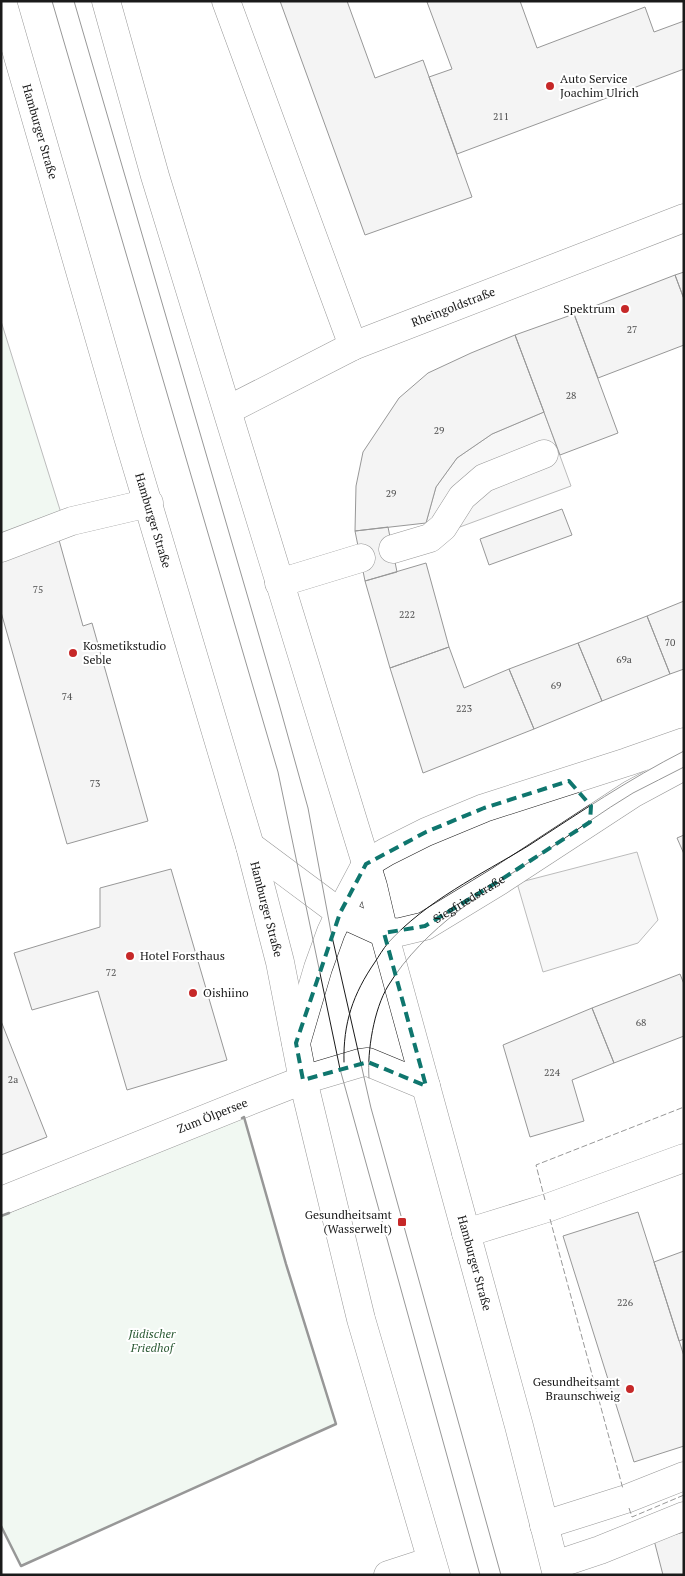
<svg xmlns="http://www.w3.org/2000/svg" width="685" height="1576" font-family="'PT Serif',serif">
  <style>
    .green { fill: #e0efe3; stroke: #6a6a6a }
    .parking { fill: #ededed; stroke: #6a6a6a }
    .building { fill: #e6e6e6; stroke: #1a1a1a }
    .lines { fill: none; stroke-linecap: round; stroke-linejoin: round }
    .minor-casing { stroke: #1a1a1a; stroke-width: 29 }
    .major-casing { stroke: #1a1a1a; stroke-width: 29 }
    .minor { stroke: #fff; stroke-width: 28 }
    .major { stroke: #fff; stroke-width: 28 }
    .tram { stroke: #1a1a1a; stroke-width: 1 }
    .fence { stroke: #1a1a1a; stroke-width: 1; stroke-dasharray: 6 2.5; stroke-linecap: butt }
    .wall { stroke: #1a1a1a; stroke-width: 2.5 }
    .marked { fill: none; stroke: #0f766e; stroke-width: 4; stroke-dasharray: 10 6; stroke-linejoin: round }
    .poi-dot { fill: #c62828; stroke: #fff; stroke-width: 2 }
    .labels { text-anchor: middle; stroke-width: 4; stroke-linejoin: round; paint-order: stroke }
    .number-label { font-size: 10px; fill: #4d4d4d }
    .poi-label { font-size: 12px; fill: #1a1a1a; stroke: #fff; text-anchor: start }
    .street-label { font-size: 12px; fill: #1a1a1a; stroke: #fff }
    .park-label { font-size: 12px; font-style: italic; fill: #2b5a34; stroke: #fff }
  </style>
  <rect width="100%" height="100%" fill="#fff"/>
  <path class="green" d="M1 321 61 513 1 536Z
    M244 1117 286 1264 336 1424 21 1566 1 1526V1216Z"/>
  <path class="parking" d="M544 412 571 486 430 538 426 523 436 487 457 458 492 434Z
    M637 852 658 920 638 943 543 972 517 883Z"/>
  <path class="building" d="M280 1H347L375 78 423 60 472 197 365 235Z
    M431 1H520L537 48 645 7 654 32 684 21V69L457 154 429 77 452 69 427 2Z
    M684 272V299L675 275Z
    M675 275 684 299V345L598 378 574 314Z
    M574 314 618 433 560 455 515 335Z
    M515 335 544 412 492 434 457 458 436 487 426 523 355 531 356 486 363 452 399 398 428 373 471 353Z
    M562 509 572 535 489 565 480 539Z
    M388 527 397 572 365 581 355 531Z
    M59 540 83 626 92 623 148 821 67 844 1 612V557Z
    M426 563 449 647 390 668 365 581Z
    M684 601V669L670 674 647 616Z
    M647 616 670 674 602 701 578 643Z
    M578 643 602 701 534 729 509 669Z
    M449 647 464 688 509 669 534 729 423 773 390 668Z
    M684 835V854L677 838Z
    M171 869 227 1060 127 1090 98 991 32 1010 14 953 100 927V888Z
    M680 974 684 984V1036L614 1063 592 1008Z
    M592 1008 614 1063 572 1080 584 1121 530 1137 503 1045Z
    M1 1021 47 1137 1 1155Z
    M638 1212 684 1356V1446L634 1462 563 1236Z
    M684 1251V1339L679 1341 654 1262Z
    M684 1532V1575H663L654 1540Z"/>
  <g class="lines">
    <defs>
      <g id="minor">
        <path d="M226 1 353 346"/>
        <path id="s1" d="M228 410 353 346 684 218"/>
        <path d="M1 548 72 521 149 503"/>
        <path d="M393 549 430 538 443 527 462 497 484 478 544 454"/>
        <path d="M279 583 361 558"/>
        <path id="s2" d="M250 846 340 913 384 933 400 932 425 926 499 881 632 794 684 766"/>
        <path d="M296 1043 318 968 331 932 340 913 366 864 386 852 426 832 484 808 627 762 684 742"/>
        <path id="s3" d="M1 1201 262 1096 303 1080 360 1063 368 1062 426 1086"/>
        <path d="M466 1233 547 1208 684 1158"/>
        <path d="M544 1525 626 1499 684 1476"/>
        <path d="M555 1565 600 1550 684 1516"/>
        <path d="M388 1575 431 1561"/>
      </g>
      <g id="major">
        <path id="s4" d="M2 1 128 437 250 846 280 962 303 1080 361 1319 436 1575"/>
        <path id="s5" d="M106 1 155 176 373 886 384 933 519 1426 557 1575"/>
      </g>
    </defs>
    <use href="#minor" class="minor-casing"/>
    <use href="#major" class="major-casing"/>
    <use href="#minor" class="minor"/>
    <use href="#major" class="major"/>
    <path class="tram" d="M52 1 278 772 340 1069 480 1575
      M74 1 279 704 308 808 331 932 371 1108 501 1575
      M344 1062C343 1023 353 994 375 962 379 956 383 949 388 943 426 901 480 875 528 846 579 813 629 779 684 751
      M369 1078C367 1051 374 1009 388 986 424 927 488 889 545 852 574 832 603 811 633 793 650 784 667 776 684 767"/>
    <path class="fence" d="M545 1200 536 1165 684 1107
      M550 1219 623 1489
      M629 1508 632 1517 684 1495"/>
    <path class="wall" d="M1 1216 9 1213
      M1 1526 21 1566 336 1424 286 1264 244 1117 242 1118"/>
  </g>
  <path d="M0 0H685V1576H0ZM569 781 591 806 590 822 499 881 425 926 384 933 426 1086 368 1062 303 1080 296 1043 340 913 366 864 426 832 484 808Z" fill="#fff" fill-opacity=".55" fill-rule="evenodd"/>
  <path class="marked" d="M569 781 591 806 590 822 499 881 425 926 384 933 426 1086 368 1062 303 1080 296 1043 340 913 366 864 426 832 484 808Z"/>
  <g class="poi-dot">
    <circle cx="550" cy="86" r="5"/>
    <circle cx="625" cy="309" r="5"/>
    <circle cx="73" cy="653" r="5"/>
    <circle cx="130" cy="956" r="5"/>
    <circle cx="193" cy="993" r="5"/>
    <rect x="397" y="1217" width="10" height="10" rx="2.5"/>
    <circle cx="630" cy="1389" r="5"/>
  </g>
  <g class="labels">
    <g class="number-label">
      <text x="501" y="120">211</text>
      <text x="632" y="333">27</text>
      <text x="571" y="399">28</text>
      <text x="439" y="434">29</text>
      <text x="391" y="497">29</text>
      <text x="38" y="593">75</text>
      <text x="407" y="618">222</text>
      <text x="670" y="646">70</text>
      <text x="624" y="663">69a</text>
      <text x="556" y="689">69</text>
      <text x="67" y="700">74</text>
      <text x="464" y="712">223</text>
      <text x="95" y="787">73</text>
      <text x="111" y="976">72</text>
      <text x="641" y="1026">68</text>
      <text x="552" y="1076">224</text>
      <text x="13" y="1083">2a</text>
      <text x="625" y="1306">226</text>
    </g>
    <g class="poi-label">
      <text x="560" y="83">Auto Service<tspan x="560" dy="14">Joachim Ulrich</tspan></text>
      <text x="615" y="313" text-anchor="end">Spektrum</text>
      <text x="83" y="650">Kosmetikstudio<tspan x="83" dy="14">Seble</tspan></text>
      <text x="140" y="960">Hotel Forsthaus</text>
      <text x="203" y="997">Oishiino</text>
      <text x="392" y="1219" text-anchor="end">Gesundheitsamt<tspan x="392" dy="14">(Wasserwelt)</tspan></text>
      <text x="620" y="1386" text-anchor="end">Gesundheitsamt<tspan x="620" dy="14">Braunschweig</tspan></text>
    </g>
    <g class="street-label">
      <text dy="4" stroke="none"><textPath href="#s4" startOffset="136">Hamburger Straße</textPath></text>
      <text dy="4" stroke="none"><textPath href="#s1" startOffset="248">Rheingoldstraße</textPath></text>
      <text dy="4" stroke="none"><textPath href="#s4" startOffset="541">Hamburger Straße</textPath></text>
      <text dy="4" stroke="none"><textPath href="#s2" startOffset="254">Siegfriedstraße</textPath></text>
      <text dy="4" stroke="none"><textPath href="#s4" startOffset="946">Hamburger Straße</textPath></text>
      <text dy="4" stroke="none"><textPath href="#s3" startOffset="228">Zum Ölpersee</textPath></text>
      <text dy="4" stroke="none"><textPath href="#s5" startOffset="1315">Hamburger Straße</textPath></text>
    </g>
    <g class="park-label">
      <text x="152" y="1338">Jüdischer<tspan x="152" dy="14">Friedhof</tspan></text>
    </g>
  </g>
  <rect width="685" height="1576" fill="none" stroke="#1a1a1a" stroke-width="5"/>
</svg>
